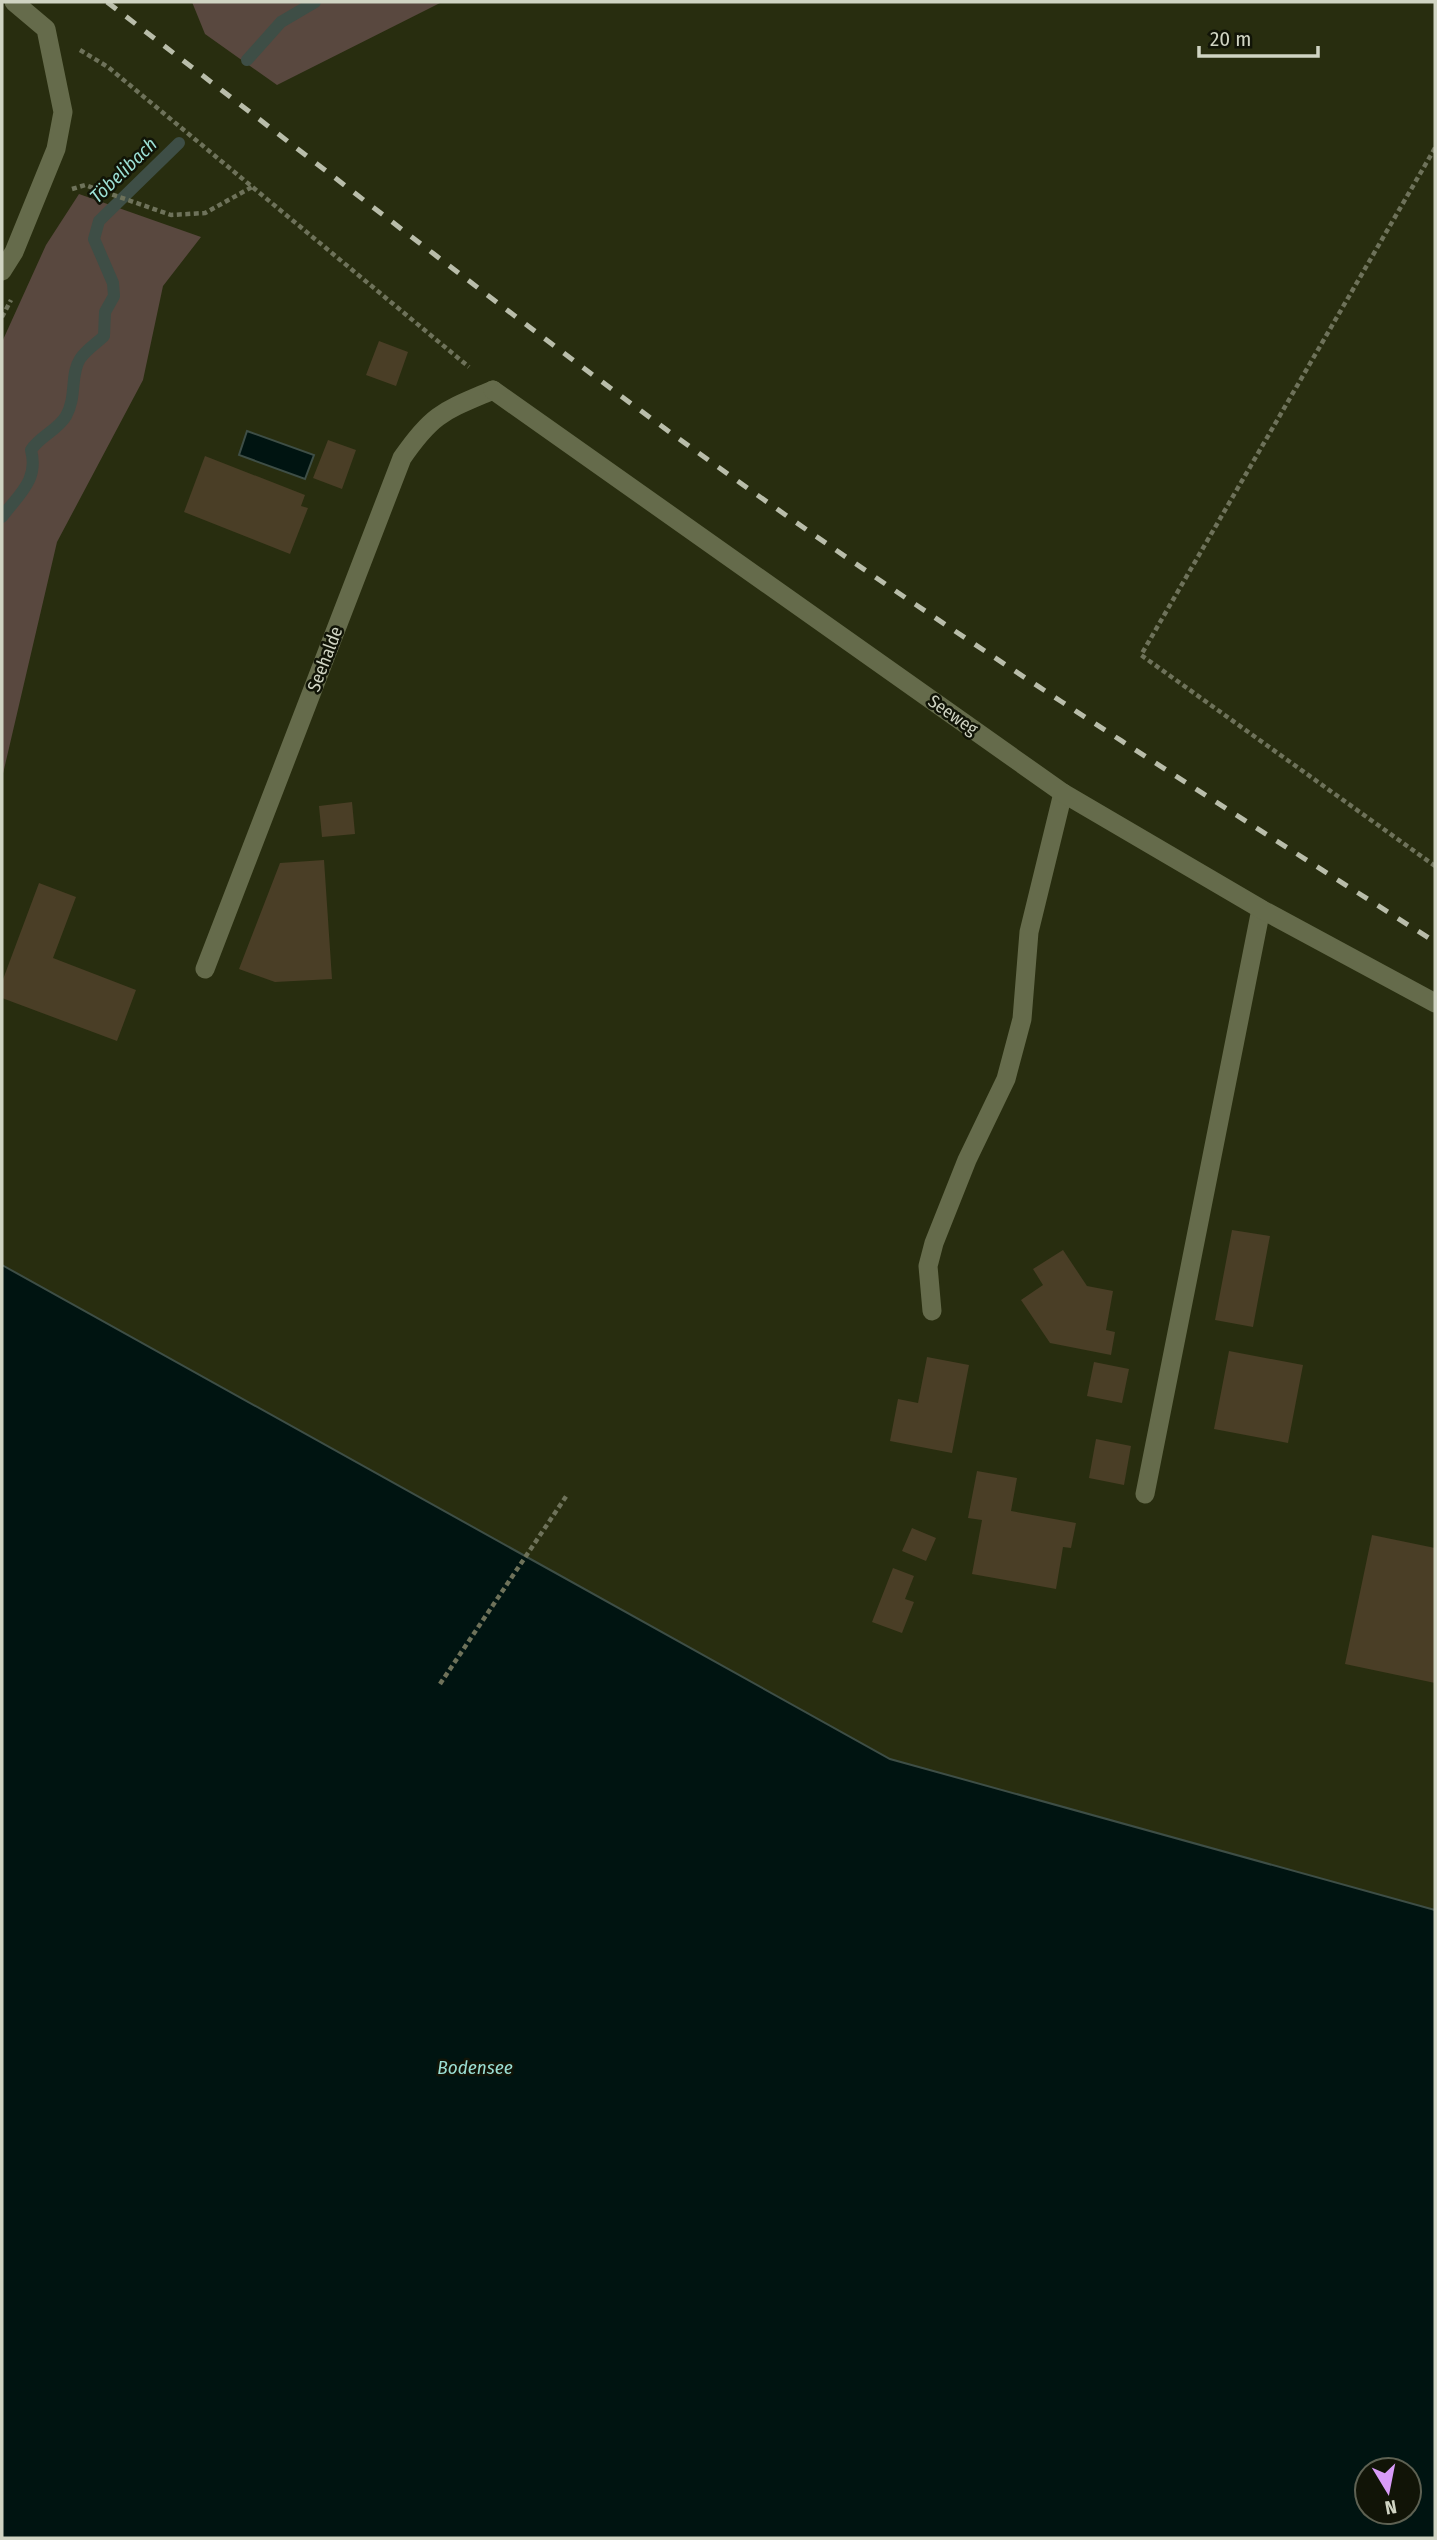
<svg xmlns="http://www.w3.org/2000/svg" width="1437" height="2540" font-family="'Fira Sans Condensed',sans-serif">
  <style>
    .green { fill: #59483f }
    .water { fill: #001411; stroke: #3e4e46; stroke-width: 2; fill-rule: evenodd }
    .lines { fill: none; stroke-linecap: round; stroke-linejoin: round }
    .stream { stroke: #3e4e46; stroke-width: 12 }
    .building { fill: #4a3e26 }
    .path { stroke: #6e725a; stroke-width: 4.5; stroke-dasharray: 5 3.5; stroke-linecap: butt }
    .service { stroke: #656b4b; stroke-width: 19 }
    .minor { stroke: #656b4b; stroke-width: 19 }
    .rail { stroke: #b9bdaa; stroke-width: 5; stroke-dasharray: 12 12; stroke-linecap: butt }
    .labels { text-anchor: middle; stroke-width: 5; stroke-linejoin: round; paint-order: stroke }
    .street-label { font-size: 18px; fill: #d0d4c3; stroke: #111407 }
    .water-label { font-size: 19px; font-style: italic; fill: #9bdfd4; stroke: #111407 }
  </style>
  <rect width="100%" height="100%" fill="#282d0f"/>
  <path class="green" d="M192 2H442L277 85 205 34Z
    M79 194 201 237 163 286 143 380 57 542 2 778V342L46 245Z"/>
  <path class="water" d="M247 431 314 455 305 479 239 455Z
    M2 1265 890 1759 1435 1910V2538H2ZM1367 2470H1409V2512H1367Z"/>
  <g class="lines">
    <path class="stream" d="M247 60 281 22 315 2
      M2 517C19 494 39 480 31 450 40 436 58 430 66 416 77 397 70 374 80 359 86 350 97 343 104 336L105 312 114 296 113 283 94 239 99 221 179 143"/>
  </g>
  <path class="building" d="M379 341 408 352 396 386 366 375Z
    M328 440 356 450 342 489 313 478Z
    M205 456 305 495 301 506 308 508 290 554 184 512Z
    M352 802 355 834 322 837 319 806Z
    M324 860 332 979 275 982 239 969 280 863Z
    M39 883 76 897 53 958 136 990 117 1041 2 998V982Z
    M1232 1230 1270 1236 1253 1327 1215 1320Z
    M1063 1250 1087 1286 1113 1291 1106 1330 1115 1332 1111 1355 1050 1343 1021 1300 1043 1285 1033 1269Z
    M1229 1351 1303 1365 1288 1443 1214 1429Z
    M927 1357 969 1365 952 1453 890 1441 898 1399 918 1403Z
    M1094 1362 1129 1369 1122 1403 1087 1396Z
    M1096 1439 1131 1446 1124 1485 1089 1478Z
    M977 1471 1017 1478 1011 1511 1076 1523 1071 1548 1063 1547 1056 1589 972 1574 982 1520 968 1518Z
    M912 1528 936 1538 926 1561 902 1551Z
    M1372 1535 1435 1548V1683L1345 1664Z
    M893 1568 914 1576 905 1599 914 1602 902 1633 872 1622Z"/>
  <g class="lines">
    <path class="path" d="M80 50 108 67 469 367
      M1435 148 1141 655 1435 866
      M72 189 85 185 171 215 205 213 252 187
      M2 317 11 300
      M440 1684 567 1495"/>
    <path class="service" d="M2 271 14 252 56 149 63 112 46 29 14 2
      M205 969 402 458C433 413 444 411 493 390
      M932 1311 928 1266 934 1243 967 1160 1006 1079 1022 1019 1029 932 1063 793
      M1145 1494 1261 909"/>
    <path class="minor" d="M493 390 1063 793 1261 909 1435 1003"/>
    <path class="rail" d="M107 2C282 136 456 273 633 405 892 597 1164 769 1435 942"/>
  </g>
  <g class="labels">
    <g class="street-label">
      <text transform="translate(325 659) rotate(-69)" y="6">Seehalde</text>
      <text transform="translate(953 715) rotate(35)" y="6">Seeweg</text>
    </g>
    <g class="water-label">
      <text transform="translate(123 170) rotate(-44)" y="7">Töbelibach</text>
      <text x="475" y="2074">Bodensee</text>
    </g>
  </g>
  <rect width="1437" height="2540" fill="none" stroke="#d0d4c3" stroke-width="7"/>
  <g transform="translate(1388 2491) rotate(170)"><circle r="33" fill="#111407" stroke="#5d6152" stroke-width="2"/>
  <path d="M0-5L12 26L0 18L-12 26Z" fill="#d89bf8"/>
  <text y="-10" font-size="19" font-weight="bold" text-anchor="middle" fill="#d0d4c3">N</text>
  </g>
  <path d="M1199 46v10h119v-10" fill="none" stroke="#d0d4c3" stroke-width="3.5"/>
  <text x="1210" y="46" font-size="21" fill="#d0d4c3" stroke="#111407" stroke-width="5" paint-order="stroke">20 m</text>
</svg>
